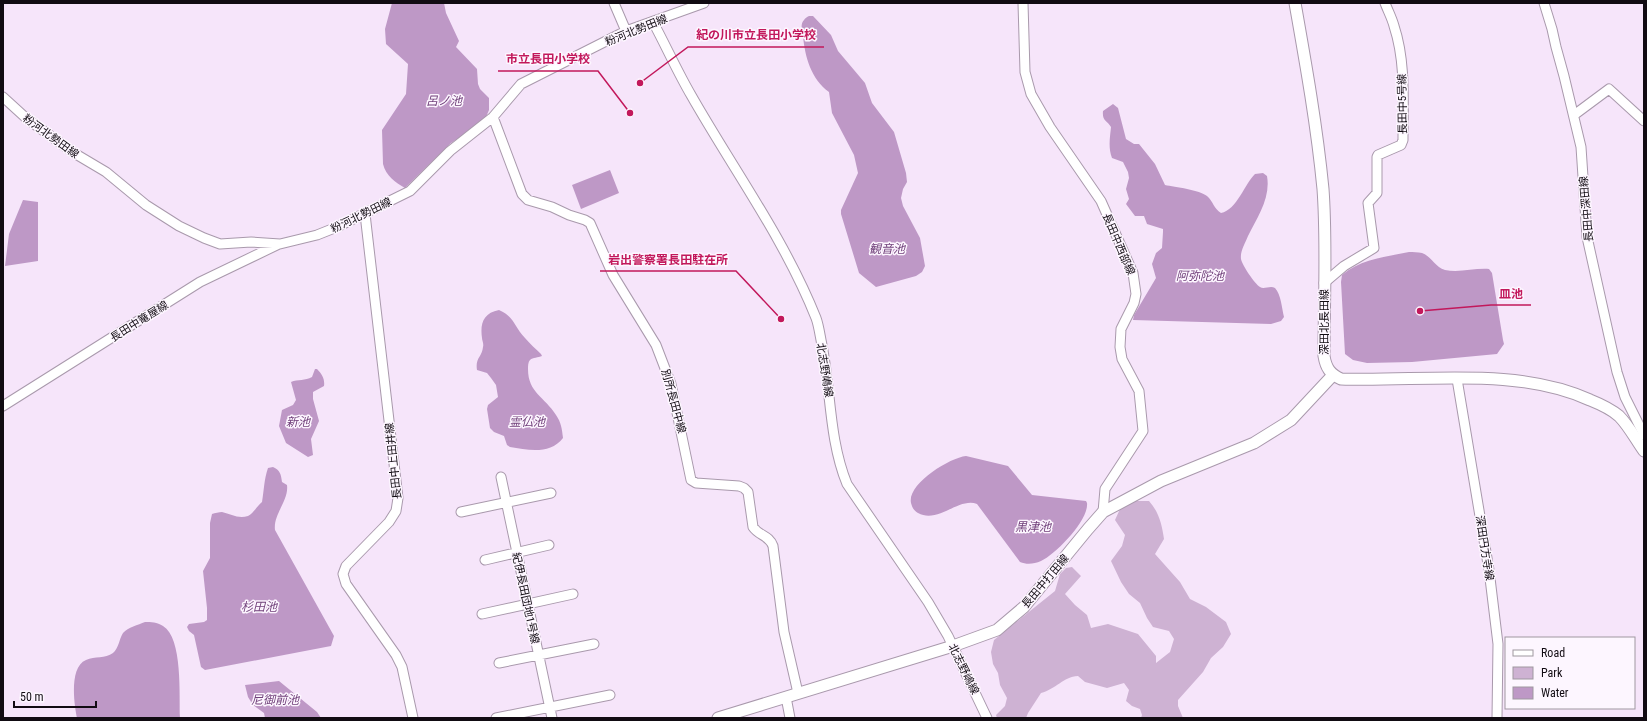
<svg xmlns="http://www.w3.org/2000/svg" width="1647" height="721" font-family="'Roboto Condensed','Noto Sans JP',sans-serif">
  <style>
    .green { fill: #ceb2d3 }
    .water { fill: #be98c6 }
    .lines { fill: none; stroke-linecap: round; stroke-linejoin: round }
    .minor-casing { stroke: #a999ac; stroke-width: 11 }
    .tertiary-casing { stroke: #a999ac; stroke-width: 13 }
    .minor { stroke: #fff; stroke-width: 9 }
    .tertiary { stroke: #fff; stroke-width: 11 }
    .labels { text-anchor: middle; stroke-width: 3; stroke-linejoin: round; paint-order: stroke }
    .street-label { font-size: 11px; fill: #110b12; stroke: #fdf6ff }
    .water-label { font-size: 12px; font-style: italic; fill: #71417b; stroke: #fdf6ff }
    .leader { fill: none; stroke: #c2185b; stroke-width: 1.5 }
    .callout-dot { fill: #c2185b; stroke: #fdf6ff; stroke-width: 1.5 }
    .callout-label { font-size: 12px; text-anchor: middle; font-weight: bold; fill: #c2185b; stroke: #fdf6ff; stroke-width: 3; stroke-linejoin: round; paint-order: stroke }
  </style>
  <rect width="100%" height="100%" fill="#f6e5fa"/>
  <path class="green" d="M1132 501H1149C1159 512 1162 525 1164 539L1155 554 1180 582 1190 599 1206 607 1226 622 1231 634 1223 647 1211 658 1203 672 1178 700V706L1183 718H1141L1142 715 1140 709 1132 706 1126 701 1129 690 1124 683 1107 688 1085 682 1078 676C1063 677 1056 689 1041 693L1028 713 1026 718H997L996 715 1005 706 1007 698 1000 685 998 673 993 664 991 652 994 640 1055 591 1060 574 1066 568 1072 567 1081 576 1065 594 1075 605 1087 615 1091 628 1108 624 1138 634 1156 656V663L1170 652 1174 639 1169 631 1153 627 1147 618 1140 603 1129 594 1121 582 1111 561 1122 546 1125 535 1115 520 1120 509Z"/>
  <path class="water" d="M392 3H444L446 13 459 41 456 47 477 69 478 84 480 89 489 98V110L486 117 465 134 451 143 405 188C395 182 386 176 383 164L382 130 406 94 408 64 386 44 385 29Z
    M809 16H813L831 35 838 51 865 83 872 103 894 132 906 173 907 182 903 189 901 198 903 206 920 238 925 266 922 272 916 276 876 287 859 273 841 214V210L858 173 854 155 832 113 829 92C811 79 805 57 803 36 802 31 800 24 804 20 805 18 807 17 809 16Z
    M1113 104 1118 108 1126 139 1134 144H1139L1155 164 1165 185C1175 187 1200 190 1207 196 1213 201 1214 209 1221 213 1237 210 1245 183 1255 174L1263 173 1267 176C1271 198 1257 218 1248 236 1245 244 1240 251 1241 259 1242 265 1255 284 1260 287 1264 290 1270 285 1275 288 1281 294 1282 309 1284 317L1281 321 1271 324 1133 320 1134 315 1156 278 1152 264 1156 253 1162 248 1163 232V229L1147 224 1144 216H1135L1126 204 1129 199 1126 189 1129 178 1128 172 1123 162 1112 158C1108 148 1110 137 1111 127 1107 120 1102 121 1103 111Z
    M610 170 619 193 581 209 572 185Z
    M23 200 38 202V261L5 266 9 234Z
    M1409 252C1413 252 1418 252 1422 253 1431 256 1435 267 1445 270 1459 273 1474 268 1489 269L1492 273 1503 340 1504 344 1497 354 1412 362 1367 363 1353 360 1345 354 1341 282 1342 275C1361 259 1385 257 1409 252Z
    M499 310C515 317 514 327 525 338 530 344 536 349 541 354L542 356C538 358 533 357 530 360 528 362 528 366 528 369 528 393 545 397 556 415 561 422 562 429 563 438 550 455 528 450 510 447L507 445 504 436 494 432 490 428 487 409 488 405 498 397 496 385 491 378 487 373 477 370C475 358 482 357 483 347 484 344 482 340 482 338 480 324 483 313 499 310Z
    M315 369H317C322 374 325 379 324 386L313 392V399L319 421 311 439 313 455 308 457 286 443 279 426 282 410 293 405 296 400 291 382C298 379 305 381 312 377Z
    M966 456 1008 466 1032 495 1086 501 1087 503C1089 520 1056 554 1041 561 1034 564 1027 565 1020 562L977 504C959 497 938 524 918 513 914 511 912 507 911 503 907 484 949 458 966 456Z
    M273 467C280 470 281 474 282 482L287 485C289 501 273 514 275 530L334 636 331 646 205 670 201 667 194 635 189 631 187 627 189 624 204 622 207 620V608L203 571 210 558V523L212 514C215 513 219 512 222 512 231 514 238 519 248 516 253 514 257 506 262 502 264 491 264 479 268 468Z
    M145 622C151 622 157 622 163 626 183 638 179 696 180 718H77C74 704 69 667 86 660 95 656 105 659 113 653 119 648 119 639 123 633 128 627 138 625 145 622Z
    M279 681 317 712 321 718H265L264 713 253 705 248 697 245 685Z"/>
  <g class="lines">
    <defs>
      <path id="minor" d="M614 3 626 31
        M1023 3 1025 72 1031 94 1050 127 1101 201 1133 273 1136 294 1134 303 1121 329 1120 347 1122 359 1139 391 1143 431 1105 489 1103 512
        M1544 3 1552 29 1556 47 1564 76 1581 147 1587 237 1617 372 1625 397 1644 435
        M653 22C666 46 677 71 691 95 733 169 784 238 816 318 819 326 820 336 822 345 831 391 829 440 847 484L928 602 948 636 987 718
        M3 97 26 118 74 153 106 172 146 205 179 226 204 238 220 244 251 242 280 244 317 235 337 227 410 191 450 151 493 117 521 84 626 31 704 3
        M1574 115 1609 89 1644 121
        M493 117 522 194 528 200 552 207 569 215 585 220 590 223 613 275 656 345 671 384 691 480 696 483 739 486 744 488 748 492 753 527C759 536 769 535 773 546L784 632 798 693
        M365 214 398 498 396 511 389 522 346 566 343 574 346 584 396 655 402 667 413 718
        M1324 283 1344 266 1374 248 1368 203 1377 193V157L1378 155 1401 145 1403 140C1403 103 1406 62 1394 26 1392 18 1388 11 1385 3
        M1457 379 1489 570 1498 644 1497 718
        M3 406 200 282 279 244
        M501 477 552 718
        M461 512 551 493
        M485 560 549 545
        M482 614 573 594
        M499 663 594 644
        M786 697 790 718
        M496 718 610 695"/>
      <path id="tertiary" d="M1295 3C1306 65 1317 127 1323 189 1327 244 1324 301 1324 356 1326 368 1330 374 1341 379 1421 382 1517 366 1590 400 1600 404 1611 409 1619 416 1629 426 1636 440 1644 451
        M718 718 953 646 997 630 1024 607 1088 529 1103 512 1161 481 1254 443 1291 420 1333 375"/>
    </defs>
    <use href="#minor" class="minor-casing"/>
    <use href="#tertiary" class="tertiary-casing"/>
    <use href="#minor" class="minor"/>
    <use href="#tertiary" class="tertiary"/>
  </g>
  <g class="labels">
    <g class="street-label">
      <text transform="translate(636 30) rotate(-22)" y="4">粉河北勢田線</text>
      <text transform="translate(1402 104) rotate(-91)" y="4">長田中5号線</text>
      <text transform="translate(51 136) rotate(36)" y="4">粉河北勢田線</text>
      <text transform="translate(1586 209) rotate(-95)" y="4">長田中深田線</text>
      <text transform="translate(361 215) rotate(-26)" y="4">粉河北勢田線</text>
      <text transform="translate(1119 244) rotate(67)" y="4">長田中西部線</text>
      <text transform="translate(139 321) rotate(-32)" y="4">長田中篭屋線</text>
      <text transform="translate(1324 322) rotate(-90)" y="4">深田北長田線</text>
      <text transform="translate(825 370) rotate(81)" y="4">北志野嶋線</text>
      <text transform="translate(674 401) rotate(75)" y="4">別所長田中線</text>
      <text transform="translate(393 461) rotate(-96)" y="4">長田中上田井線</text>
      <text transform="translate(1485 548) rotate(81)" y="4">深田円方寺線</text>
      <text transform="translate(1045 581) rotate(-50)" y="4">長田中打田線</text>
      <text transform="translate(526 598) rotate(78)" y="4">紀伊長田団地1号線</text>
      <text transform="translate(964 669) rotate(64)" y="4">北志野嶋線</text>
    </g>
    <g class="water-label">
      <text x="444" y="105">呂ノ池</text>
      <text x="887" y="253">観音池</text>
      <text x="1200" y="280">阿弥陀池</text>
      <text x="298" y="426">新池</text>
      <text x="527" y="426">霊仏池</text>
      <text x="1033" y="531">黒津池</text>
      <text x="259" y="611">杉田池</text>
      <text x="275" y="704">尼御前池</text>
    </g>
  </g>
  <path class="leader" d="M640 83L688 47H824M630 113L598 71H498M781 319L736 271H600M1420 311L1491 305H1531"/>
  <g class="callout-dot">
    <circle cx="640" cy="83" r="4"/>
    <circle cx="630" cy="113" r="4"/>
    <circle cx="781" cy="319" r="4"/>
    <circle cx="1420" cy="311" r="4"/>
  </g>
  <g class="callout-label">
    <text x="756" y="39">紀の川市立長田小学校</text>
    <text x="548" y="63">市立長田小学校</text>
    <text x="668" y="264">岩出警察署長田駐在所</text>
    <text x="1511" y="298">皿池</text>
  </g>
  <rect width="1647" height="721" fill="none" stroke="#110b12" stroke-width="8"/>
  <rect x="1505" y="637" width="130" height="72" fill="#fdf6ff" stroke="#9f98a0"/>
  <rect x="1513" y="650" width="20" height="6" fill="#ffffff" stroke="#9f98a0"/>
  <text x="1541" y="657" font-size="12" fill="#110b12">Road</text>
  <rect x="1513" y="667" width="20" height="12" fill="#ceb2d3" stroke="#9f98a0"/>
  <text x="1541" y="677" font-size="12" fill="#110b12">Park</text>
  <rect x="1513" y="687" width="20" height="12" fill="#be98c6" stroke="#9f98a0"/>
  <text x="1541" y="697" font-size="12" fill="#110b12">Water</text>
  <path d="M14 701v6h82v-6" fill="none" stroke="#110b12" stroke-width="2"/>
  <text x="20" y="701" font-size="12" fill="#110b12" stroke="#fdf6ff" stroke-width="3" paint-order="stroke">50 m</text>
</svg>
